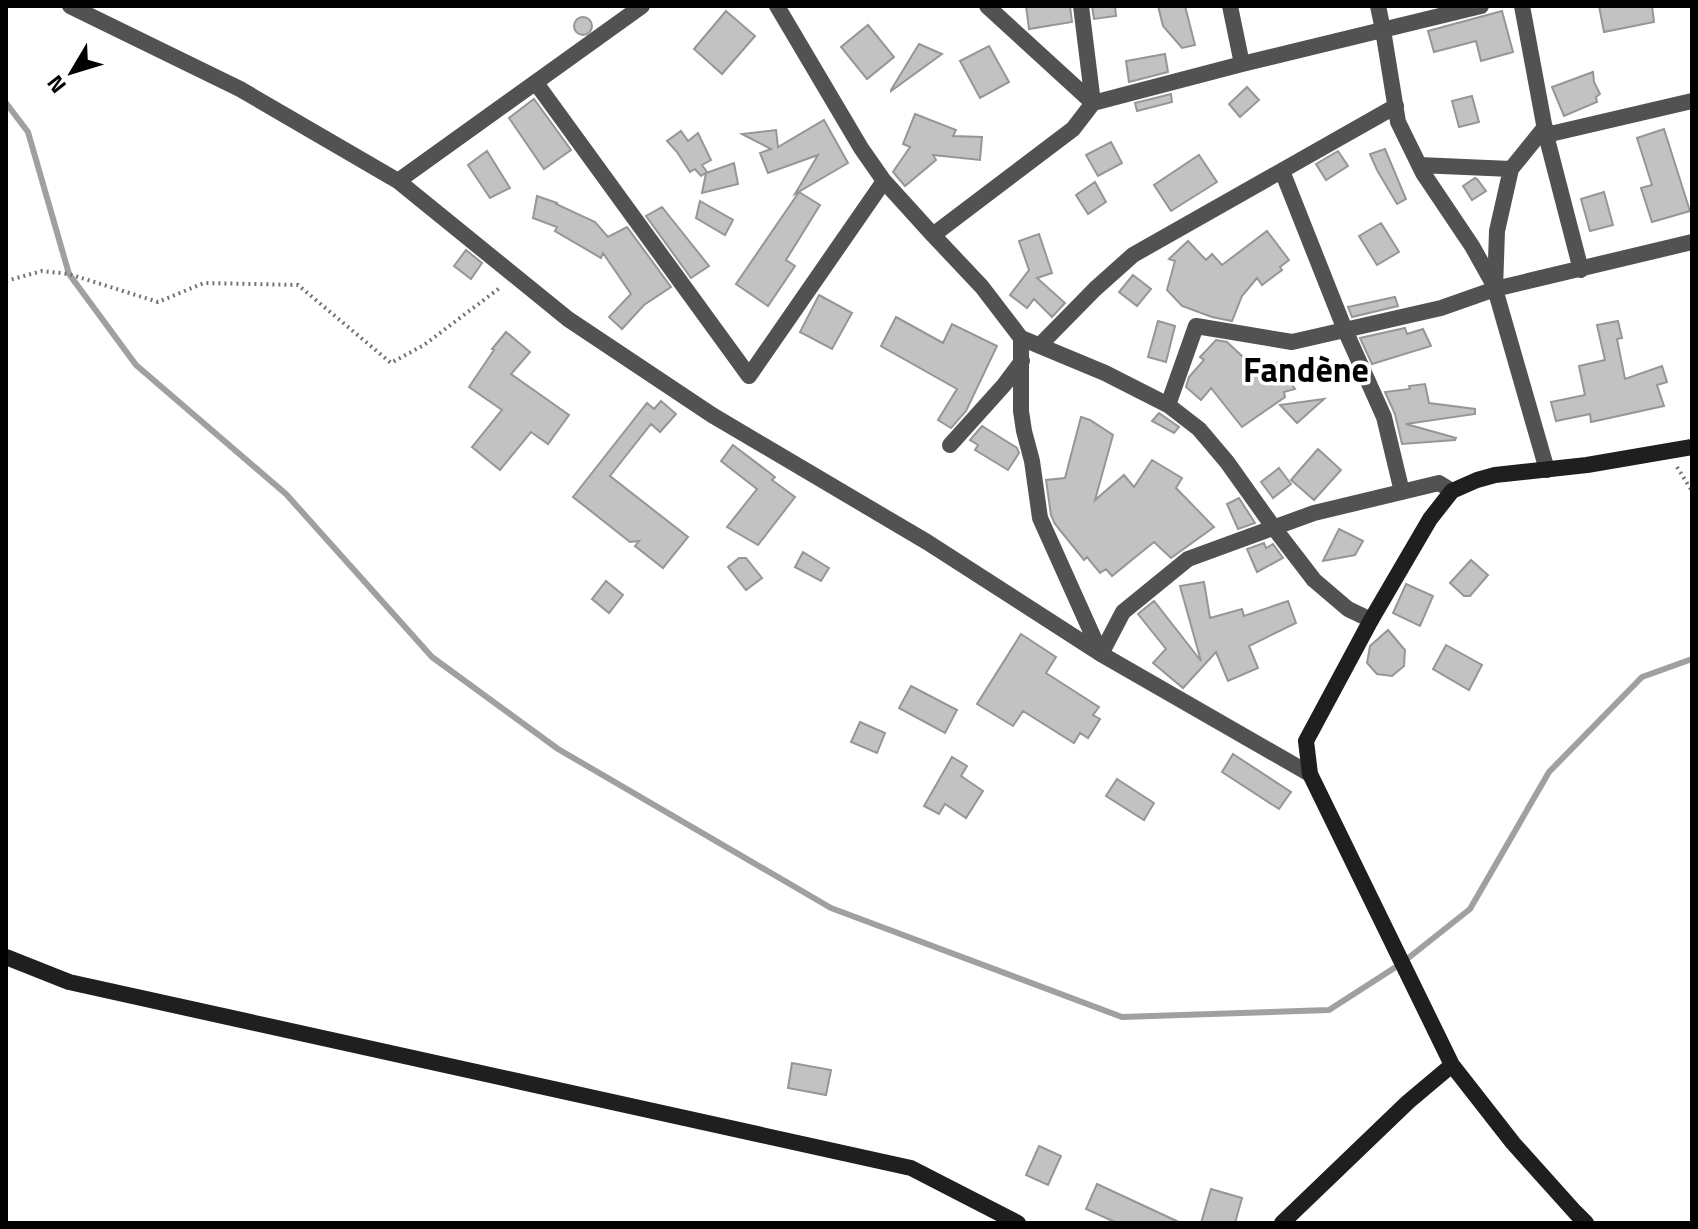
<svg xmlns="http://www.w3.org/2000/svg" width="1698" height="1229" font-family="'Titillium Web',sans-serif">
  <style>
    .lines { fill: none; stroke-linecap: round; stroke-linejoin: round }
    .stream { stroke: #a0a0a0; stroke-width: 6 }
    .building { fill: #c2c2c2; stroke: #969696; stroke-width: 2 }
    .path { stroke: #747474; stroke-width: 4; stroke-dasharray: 2 4; stroke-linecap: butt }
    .street { stroke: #525252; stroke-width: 16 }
    .secondary { stroke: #1f1f1f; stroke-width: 16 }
    .labels { text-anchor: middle; stroke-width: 7; stroke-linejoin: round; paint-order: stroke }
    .quarter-label { font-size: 34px; font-weight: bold; fill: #000; stroke: #fff }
  </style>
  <rect width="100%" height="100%" fill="#fff"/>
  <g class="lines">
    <path class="stream" d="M6 103 28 132 69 274 136 365 286 494 432 657 558 749 831 908 1122 1017 1329 1010 1402 963 1470 909 1549 772 1642 677 1692 659"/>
  </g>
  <path class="building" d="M1026 6H1070L1072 22 1029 29Z
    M1092 6H1115L1116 16 1094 19Z
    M1158 6H1185L1195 45 1182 48 1163 26Z
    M1599 6H1652L1654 22 1604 32Z
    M726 11 755 36 722 74 694 49Z
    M1502 11 1513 52 1481 61 1476 41 1434 52 1428 31Z
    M574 26a9 9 0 1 1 18 0a9 9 0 1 1-18 0Z
    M868 25 894 57 867 79 841 47Z
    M919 44 942 54 891 91V90Z
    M989 46 1009 82 980 98 960 61Z
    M1165 54 1168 72 1129 82 1126 61Z
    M1593 72 1594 82 1600 94 1596 97 1597 102 1564 116 1552 87Z
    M1247 87 1259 100 1240 117 1229 104Z
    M1171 94 1172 102 1137 111 1135 103Z
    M1472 96 1479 122 1459 127 1452 101Z
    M534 99 571 150 544 169 509 118Z
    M915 114 956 130 953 136 982 137 980 160 933 155 936 160 905 186 893 172 910 147 903 144Z
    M824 120 848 163 795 194 818 155 768 173 760 153 771 149 742 134 776 130 778 147Z
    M1664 129 1690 211 1652 222 1641 188 1652 185 1637 138Z
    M681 131 688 141 698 133 711 160 702 165 707 172 701 176 695 169 690 172 677 152 667 141Z
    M1111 142 1122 163 1098 176 1086 155Z
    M1385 149 1406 199 1397 204 1377 170 1370 154Z
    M487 151 510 188 490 198 468 165Z
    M1338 151 1348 166 1326 180 1316 164Z
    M1199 155 1217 182 1171 211 1154 185Z
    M734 163 738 184 702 193 706 173Z
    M1475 178 1477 179 1486 191 1472 200 1463 186Z
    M1095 182 1106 202 1088 214 1076 195Z
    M799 192 820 205 786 260 795 266 768 306 736 284Z
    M1604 192 1613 225 1590 231 1581 199Z
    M537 196 557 203 556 204 595 222 608 237 627 227 671 287 644 305 622 329 609 317 631 294 603 253 601 258 555 231 557 227 533 218Z
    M700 201 733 220 725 235 696 218Z
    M662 207 709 266 691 278 646 216Z
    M1381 223 1399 252 1377 265 1359 236Z
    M1267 231 1289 260 1280 267 1282 270 1262 285 1257 278 1242 296 1232 321 1212 317 1182 306 1167 290 1175 261 1169 259 1188 241 1206 260 1212 254 1222 265Z
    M1039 234 1052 273 1037 278 1065 303 1052 317 1034 299 1027 308 1010 295 1029 270 1019 241Z
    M466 250 482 263 471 279 454 266Z
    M1133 275 1151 289 1137 306 1119 292Z
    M819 295 852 313 832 349 800 332Z
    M1395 297 1398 306 1352 317 1348 307Z
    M896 317 943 343 952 324 997 346 966 411 951 428 938 420 957 389 881 346Z
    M1158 321 1175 326 1166 362 1148 357Z
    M1618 321 1622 338 1617 339 1625 379 1662 366 1667 382 1657 385 1664 406 1591 422 1590 414 1556 421 1551 402 1585 395 1579 366 1605 360 1597 325Z
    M1405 328 1407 334 1423 329 1431 346 1372 364 1360 338Z
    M506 332 530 352 511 374 569 415 548 444 531 432 500 470 472 447 502 410 469 387 494 350 492 349Z
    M1216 340 1227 342 1260 373 1278 362 1295 389 1284 392 1285 397 1242 427 1211 388 1201 400 1186 387 1189 377 1204 360 1200 357Z
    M1425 384 1429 403 1475 409V414L1406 424 1456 438 1455 440 1402 444 1395 414 1385 392 1410 389 1409 386Z
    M1324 399 1297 423 1280 405Z
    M661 401 676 414 660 432 651 424 610 476 688 537 663 568 635 546 639 541 630 542 573 497 647 403 654 409Z
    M1159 413 1179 427 1174 433 1152 421Z
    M1081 417 1090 420 1113 435 1095 500 1124 475 1134 487 1152 460 1182 478 1176 488 1214 527 1171 558 1154 542 1112 576 1106 569 1100 573 1087 557 1084 560 1055 524 1051 515 1046 480 1065 478Z
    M982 426 1017 448 1019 453 1008 470 975 450 978 445 970 440Z
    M733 445 775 477 772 480 795 497 758 545 727 527 757 489 721 461Z
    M1318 449 1341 470 1314 500 1291 480Z
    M1279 468 1291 484 1273 498 1261 482Z
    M1239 498 1255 523 1238 529 1227 504Z
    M1339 529 1363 541 1355 555 1323 561Z
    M1264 543 1266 548 1273 544 1283 558 1257 572 1247 549Z
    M803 552 829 568 821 581 795 567Z
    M739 558H746L762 578 746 590 728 567Z
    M1471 560 1488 575 1470 596H1464L1450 583Z
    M606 581 623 595 609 613 592 599Z
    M1204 582 1210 618 1242 609 1244 616 1288 601 1296 623 1249 646 1258 668 1228 681 1216 652 1183 688 1153 663 1166 649 1138 614 1154 601 1201 661 1180 586Z
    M1406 584 1433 596 1420 626 1393 613Z
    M1388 630 1405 650 1404 666 1392 676 1377 674 1367 663 1370 646Z
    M1021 634 1056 657 1046 673 1099 707 1093 715 1100 719 1088 738 1080 733 1074 743 1023 711 1013 726 977 704Z
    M1446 645 1482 665 1469 690 1433 669Z
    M911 686 957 710 945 733 899 708Z
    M860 722 885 733 877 753 851 742Z
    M1233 754 1291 792 1279 809 1222 772Z
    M952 757 967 766 961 776 983 791 966 818 945 804 939 814 924 806Z
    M1117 779 1154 803 1144 820 1106 796Z
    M792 1063 831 1070 826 1095 788 1088Z
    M1039 1146 1061 1156 1048 1185 1026 1175Z
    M1097 1184 1181 1223H1117L1086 1209Z
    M1211 1189 1242 1198 1235 1223H1201Z"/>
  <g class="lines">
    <path class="path" d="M6 281 42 271 69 274 158 302 204 283 298 285 391 363 424 345 501 287
      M1677 467 1692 491"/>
    <path class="street" d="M70 6 240 89 398 181 568 319 712 415 927 542 1101 654 1310 774
      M777 6 861 148 884 181 933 235
      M987 6 1093 103 1073 129 933 235 982 287 1021 338
      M1081 6 1093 103 1242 64 1481 6
      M1230 6 1242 64
      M1378 6 1383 30 1398 122 1423 173 1472 246 1495 287
      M1522 6 1546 135 1581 270
      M536 83 749 376 884 181
      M1545 127 1511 169 1497 231 1495 289 1692 242
      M1546 135 1692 101
      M1419 165 1511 169
      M1282 171 1345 330 1384 417 1402 492
      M398 181 642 6
      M1040 345 1095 289 1133 255 1396 106
      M1168 405 1196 326 1292 342 1441 308 1495 289 1547 470
      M950 445 1004 385 1022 361
      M1371 620 1348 609 1314 580 1274 528 1227 462 1199 429 1168 405 1105 373 1021 338V411L1024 431 1032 461 1040 518 1101 654 1123 612 1188 559 1314 513 1439 483 1452 491"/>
    <path class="secondary" d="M6 957 69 982 911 1168 1018 1223
      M1282 1223 1408 1102 1452 1065
      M1586 1223 1575 1212 1513 1143 1452 1065 1310 774 1306 741 1371 620 1430 519 1452 491 1477 480 1495 475 1587 465 1692 447"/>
  </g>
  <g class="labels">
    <g class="quarter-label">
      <text x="1306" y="382">Fandène</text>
    </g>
  </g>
  <rect width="1698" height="1229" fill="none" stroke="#000000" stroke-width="16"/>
  <g transform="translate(72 72) rotate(232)" stroke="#ffffff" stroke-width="6" paint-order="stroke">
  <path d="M0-6L14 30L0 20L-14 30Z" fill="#000000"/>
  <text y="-12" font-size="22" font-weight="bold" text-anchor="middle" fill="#000000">N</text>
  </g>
</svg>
